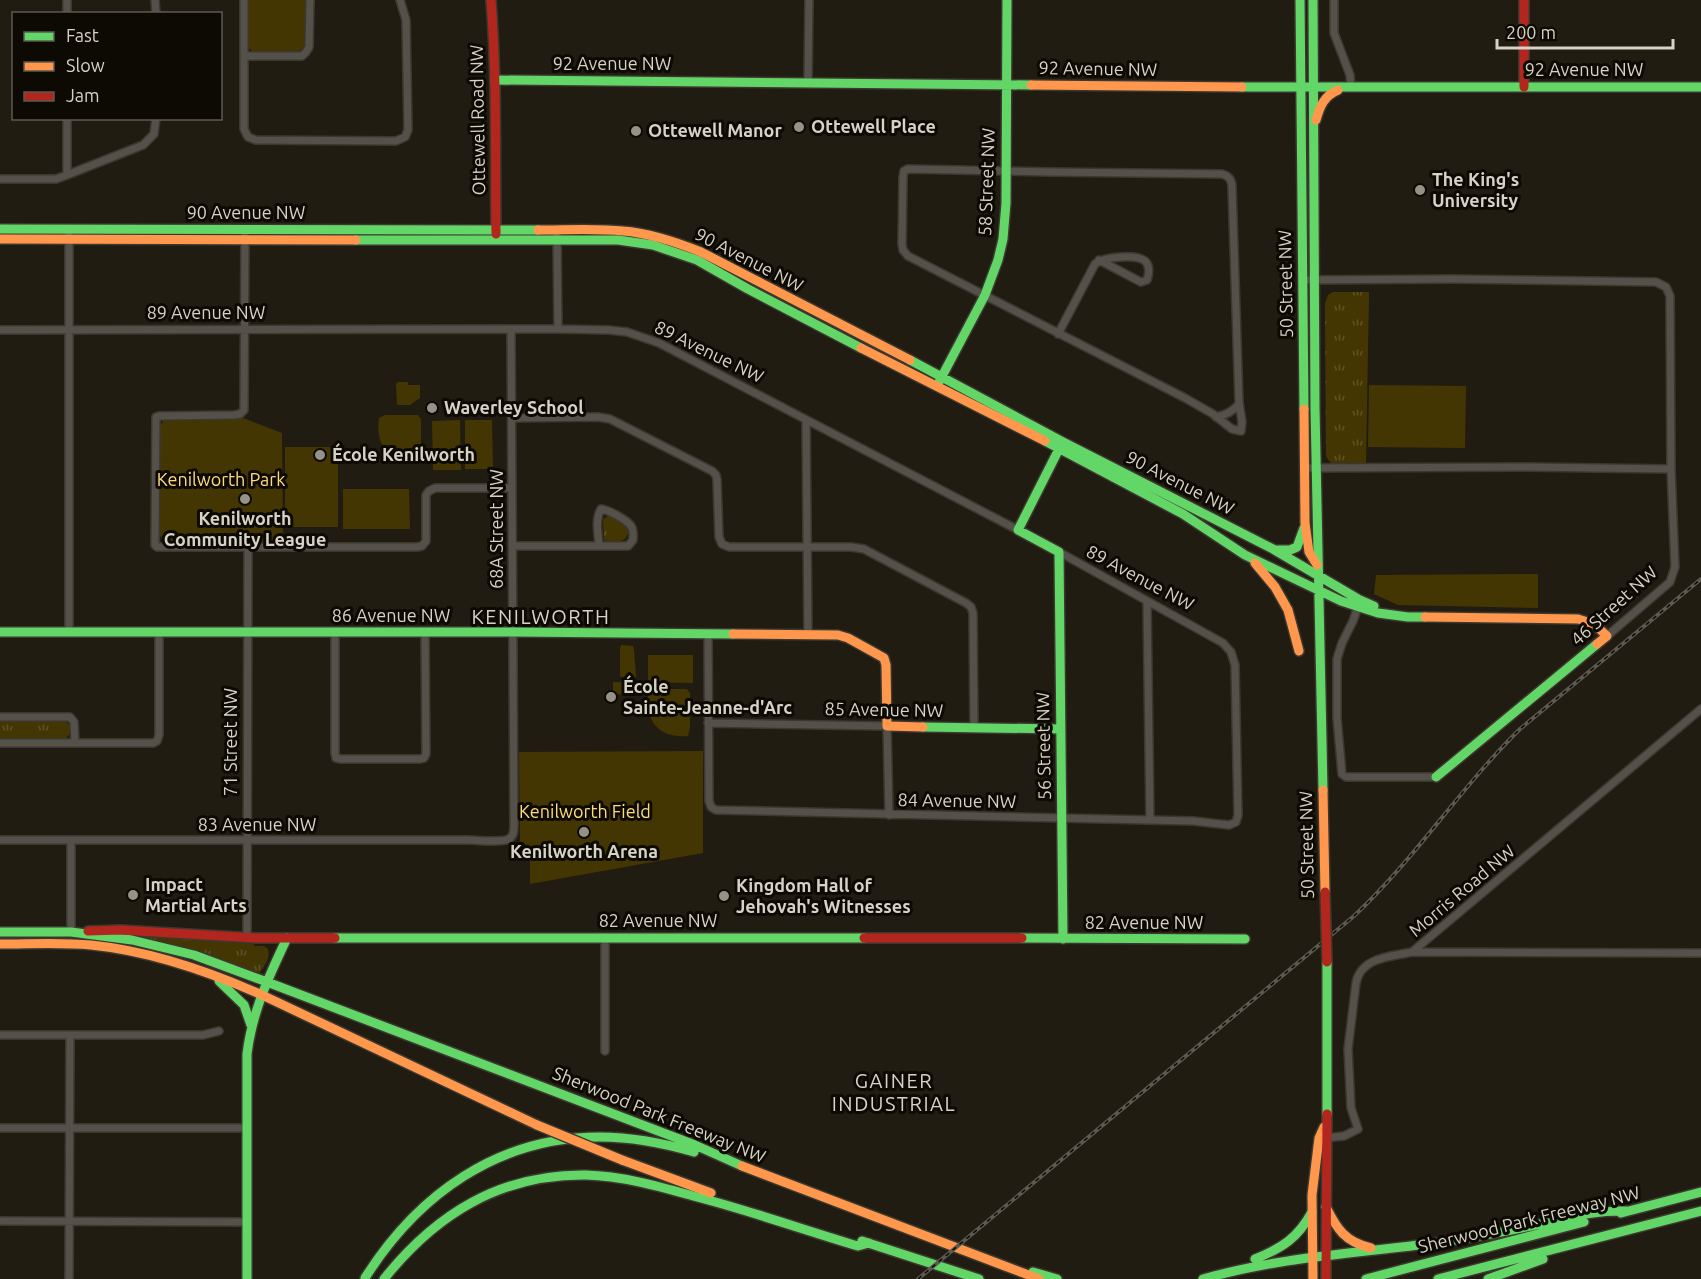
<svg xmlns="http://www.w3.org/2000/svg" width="1701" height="1279" font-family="Ubuntu,sans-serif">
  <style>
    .grass { fill: url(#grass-tufts) }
    .park { fill: #443603 }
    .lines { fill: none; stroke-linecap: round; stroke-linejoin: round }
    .street-casing { stroke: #3c3830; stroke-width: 10 }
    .fast-casing { stroke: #3c3830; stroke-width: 12 }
    .slow-casing { stroke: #3c3830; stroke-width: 12 }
    .jam-casing { stroke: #3c3830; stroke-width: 12 }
    .street { stroke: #54514a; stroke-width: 7 }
    .fast { stroke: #63d668; stroke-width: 9 }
    .slow { stroke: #ff974d; stroke-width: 9 }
    .jam { stroke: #b3261e; stroke-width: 9 }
    .rail-casing { stroke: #5c5952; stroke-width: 4 }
    .rail { stroke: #0d0a03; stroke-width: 1.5; stroke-dasharray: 4.5; stroke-linecap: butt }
    .slow-bridge-casing { stroke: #3c3830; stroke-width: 12; stroke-linecap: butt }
    .jam-bridge-casing { stroke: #3c3830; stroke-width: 12; stroke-linecap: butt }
    .slow-bridge { stroke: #ff974d; stroke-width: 9 }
    .jam-bridge { stroke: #b3261e; stroke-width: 9 }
    .poi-dot { fill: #979287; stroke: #0d0a03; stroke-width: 2 }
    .labels { text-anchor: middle; stroke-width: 6; stroke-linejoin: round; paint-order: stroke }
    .street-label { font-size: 18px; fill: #d6d2c6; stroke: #0d0a03 }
    .poi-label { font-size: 18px; font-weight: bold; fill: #d6d2c6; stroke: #0d0a03; text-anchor: start }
    .park-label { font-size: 18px; fill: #fedd78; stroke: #0d0a03 }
    .neighbourhood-label { font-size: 20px; letter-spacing: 1.5px; fill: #d6d2c6; stroke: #0d0a03 }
  </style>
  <defs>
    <pattern id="grass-tufts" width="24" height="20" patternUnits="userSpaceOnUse" patternTransform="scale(1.5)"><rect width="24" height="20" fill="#443603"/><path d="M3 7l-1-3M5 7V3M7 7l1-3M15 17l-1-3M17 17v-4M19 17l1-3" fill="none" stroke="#5e5226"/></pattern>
  </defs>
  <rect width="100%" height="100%" fill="#211c11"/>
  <path class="grass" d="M1333 292H1369L1366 463 1333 464 1330 462 1326 456 1325 304 1328 295Z
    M608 516H611L628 528C630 543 614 544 604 540L603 519Z
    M0 722H65L68 723 70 726V734L66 738H0Z
    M121 933 242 942 253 944 255 946H264L268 949C271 960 263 966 259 974L171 944Z"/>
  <path class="park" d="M247 0H305V46L299 51H252L248 47Z
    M398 382H408V385H420V398L410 405H397L396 384Z
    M1369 385 1466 386 1465 448 1368 447Z
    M385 415H418L421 419V454L419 462C390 465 375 446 379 418Z
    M243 418 282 433 283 542 165 541 160 536V426L164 420H167L237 419Z
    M460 420 461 470H433L432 421Z
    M465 420H492L493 469H465Z
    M285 447H338V527H285Z
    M343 489H409L410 529H343Z
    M1538 574V608L1398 605 1374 594 1376 575Z
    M621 645 633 646 634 650 636 676 634 679 629 680 627 677 623 678 620 676V649Z
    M648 655H693V683L648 682Z
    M613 682 638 683V695L613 694Z
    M654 689H687L690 693V727L688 736C658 739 644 719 648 692Z
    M703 751V853L530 884V847L520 841 519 752Z"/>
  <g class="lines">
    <defs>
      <path id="street" d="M67 0V14
        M155 0 156 14
        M244 0V129L248 137 256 140 396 141 405 137 408 130 406 20 400 0
        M1334 0V33L1350 75 1351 88
        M244 56H302L306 52 309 47 310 0
        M808 82 809 0
        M67 118V175
        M908 169 1050 172 1222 174C1229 176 1232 180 1232 187L1239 402 1242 422 1241 431 1232 429 1213 414 1185 398 908 256 903 250 902 244 903 177 904 171Z
        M0 179H56L67 175 143 145 154 134 156 118
        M69 235V632
        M245 235 244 410 240 414 234 415 159 416 156 417 155 545 157 547H417L422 546 426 541V495L429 491 435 488H512
        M557 236 558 329
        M1303 280 1453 279 1656 282 1666 287 1670 296 1671 469 1675 567 1670 582 1607 636
        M0 330 558 329 609 330 627 332 659 343 1018 530
        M1058 334 1095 264C1103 257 1138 253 1146 262 1150 267 1149 274 1147 280L1141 282 1137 280 1099 260
        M1216 417C1226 415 1232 412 1239 404
        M512 418 598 417 610 419 712 471 716 475 717 480 719 537 722 544 729 547H851L864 549 966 603 971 607 973 613 974 727
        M806 420 808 634
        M1304 468 1526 467 1671 469
        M513 546H628L633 540C633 536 634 530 631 526 626 519 608 510 601 509 595 519 598 533 599 545
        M1147 601 1150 820
        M1359 604 1353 621 1342 643 1337 659V718L1342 774 1346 777H1436
        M335 632V753L336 758 341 759H420L424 758 426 754 425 632
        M708 634 709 801 711 807 716 810 1193 821 1229 825 1236 822 1238 815 1235 665 1231 652 1223 643 1059 552
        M0 717H70L74 722 75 743
        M708 723 887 726 889 815
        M0 743H153L157 741 159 735V632
        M0 840H468C477 840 501 843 509 839 514 836 514 830 514 825L511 330
        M71 840V932
        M247 937 248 547
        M605 937V1051
        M1412 952 1701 953
        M0 1035H203L219 1031
        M0 1128H247
        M1324 1138 1344 1136 1358 1129 1351 1108 1348 1049 1356 983C1361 957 1390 957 1412 952L1701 709
        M0 1221 247 1222
        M69 1279 70 1035"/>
      <path id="fast" d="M1300 0 1304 409
        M1313 0 1315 409 1323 790
        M495 80 1031 85
        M1242 87H1701
        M0 229 538 230
        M356 240H618L653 245 697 260 748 289 861 348
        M910 360 1063 442 1273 549 1358 599 1374 606
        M939 382 985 295 998 260 1003 239 1006 203 1007 0
        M1045 441 1183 514 1245 555 1341 601 1378 613 1408 617H1425
        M1061 445 1018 530 1059 552 1063 939
        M1278 550H1290L1297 547 1304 528
        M0 632H513L733 634
        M923 727 1060 729
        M1436 777 1597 644
        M0 932H71L132 940 194 955 267 982
        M335 938H864
        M1022 938 1245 939
        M219 981 244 1005 251 1025
        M267 982 695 1145 742 1166
        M1327 1114V962
        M1621 1213 1701 1192
        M862 1241 979 1279
        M1255 1259C1282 1248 1298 1238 1312 1212
        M1033 1272 1057 1279
        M365 1278C418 1194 498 1137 600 1137 632 1137 663 1143 694 1152
        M247 1279V1054C252 1012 269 976 287 938
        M384 1279C436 1214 500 1174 586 1175 624 1176 661 1187 697 1197 751 1211 804 1230 858 1246L869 1243
        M1203 1279C1286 1255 1371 1253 1455 1240 1487 1235 1518 1229 1550 1222 1576 1216 1599 1210 1626 1211
        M1366 1279 1584 1222
        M1438 1279 1701 1211
        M1488 1279 1543 1259"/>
      <path id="slow" d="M1031 85 1242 87
        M1316 120C1320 106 1324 96 1338 90
        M538 230C566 230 595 228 623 231 650 233 676 242 701 252L910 360
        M0 239 356 240
        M861 348 1045 441
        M1304 409 1305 523 1309 552 1317 565
        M1255 563 1275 587 1288 610 1299 651
        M1425 617 1578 619 1594 624 1607 636 1597 644
        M733 634 838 635 848 638 884 658 886 665 887 726 923 727
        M1323 790 1325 892
        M0 944C30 944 61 942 91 945 151 951 208 971 262 995
        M262 995 537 1125
        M622 1160 711 1193
        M742 1166 1039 1279
        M1326 1207C1337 1229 1345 1242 1371 1248
        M1313 1279 1312 1195 1319 1138 1324 1127"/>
      <path id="jam" d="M491 0C497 78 495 156 496 234
        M1524 0V87
        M88 931 121 930 256 938H335
        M864 938H1022
        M1326 1279 1327 1114"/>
    </defs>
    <use href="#street" class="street-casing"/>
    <use href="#fast" class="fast-casing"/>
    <use href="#slow" class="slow-casing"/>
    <use href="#jam" class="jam-casing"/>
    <use href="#street" class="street"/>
    <use href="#fast" class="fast"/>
    <use href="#slow" class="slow"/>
    <use href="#jam" class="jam"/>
    <defs>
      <path id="rail" d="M918 1279 1354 916C1415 859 1460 788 1520 729L1701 579"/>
    </defs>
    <use href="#rail" class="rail-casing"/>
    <use href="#rail" class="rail"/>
    <defs>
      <path id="slow-bridge" d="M537 1125 622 1160"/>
      <path id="jam-bridge" d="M1325 892 1327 962"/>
    </defs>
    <use href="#slow-bridge" class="slow-bridge-casing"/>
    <use href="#jam-bridge" class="jam-bridge-casing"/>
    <use href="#slow-bridge" class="slow-bridge"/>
    <use href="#jam-bridge" class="jam-bridge"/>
  </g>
  <g class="poi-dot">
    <circle cx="799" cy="127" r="6"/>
    <circle cx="636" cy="131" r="6"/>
    <circle cx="1420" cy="190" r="6"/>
    <circle cx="432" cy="408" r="6"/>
    <circle cx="320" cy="455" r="6"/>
    <circle cx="245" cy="499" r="6"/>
    <circle cx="611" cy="697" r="6"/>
    <circle cx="584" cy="832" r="6"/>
    <circle cx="133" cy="895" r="6"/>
    <circle cx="724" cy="896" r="6"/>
  </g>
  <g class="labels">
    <g class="street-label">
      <text x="612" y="70">92 Avenue NW</text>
      <text transform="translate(1098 69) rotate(1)" y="6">92 Avenue NW</text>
      <text x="1584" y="76">92 Avenue NW</text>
      <text transform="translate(478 120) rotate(-91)" y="6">Ottewell Road NW</text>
      <text transform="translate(987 182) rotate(-88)" y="6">58 Street NW</text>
      <text x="246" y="219">90 Avenue NW</text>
      <text transform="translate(749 260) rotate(27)" y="6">90 Avenue NW</text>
      <text transform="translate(1286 284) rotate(-91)" y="6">50 Street NW</text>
      <text x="206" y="319">89 Avenue NW</text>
      <text transform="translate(709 352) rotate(26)" y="6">89 Avenue NW</text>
      <text transform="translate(1180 483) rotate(27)" y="6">90 Avenue NW</text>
      <text transform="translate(497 529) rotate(-90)" y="6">68A Street NW</text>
      <text transform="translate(1140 578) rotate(28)" y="6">89 Avenue NW</text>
      <text transform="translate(1614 606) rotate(-42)" y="6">46 Street NW</text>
      <text x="391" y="622">86 Avenue NW</text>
      <text transform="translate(884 710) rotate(1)" y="6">85 Avenue NW</text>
      <text transform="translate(231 742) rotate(-90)" y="6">71 Street NW</text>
      <text transform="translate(1044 746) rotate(-91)" y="6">56 Street NW</text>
      <text transform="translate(957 801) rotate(1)" y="6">84 Avenue NW</text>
      <text x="257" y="831">83 Avenue NW</text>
      <text transform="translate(1307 845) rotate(-91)" y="6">50 Street NW</text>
      <text transform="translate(1462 891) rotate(-40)" y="6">Morris Road NW</text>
      <text x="658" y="927">82 Avenue NW</text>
      <text x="1144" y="929">82 Avenue NW</text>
      <text transform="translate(659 1115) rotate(22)" y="6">Sherwood Park Freeway NW</text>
      <text transform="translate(1529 1220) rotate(-14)" y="6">Sherwood Park Freeway NW</text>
    </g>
    <g class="poi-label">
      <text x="811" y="133">Ottewell Place</text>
      <text x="648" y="137">Ottewell Manor</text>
      <text x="1432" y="186">The King's<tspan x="1432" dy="21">University</tspan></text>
      <text x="444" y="414">Waverley School</text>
      <text x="332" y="461">École Kenilworth</text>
      <text x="245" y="525" text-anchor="middle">Kenilworth<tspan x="245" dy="21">Community League</tspan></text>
      <text x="623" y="693">École<tspan x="623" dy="21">Sainte-Jeanne-d'Arc</tspan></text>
      <text x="584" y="858" text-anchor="middle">Kenilworth Arena</text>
      <text x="145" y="891">Impact<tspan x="145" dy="21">Martial Arts</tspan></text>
      <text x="736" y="892">Kingdom Hall of<tspan x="736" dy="21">Jehovah's Witnesses</tspan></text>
    </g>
    <g class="park-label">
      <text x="221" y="486">Kenilworth Park</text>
      <text x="585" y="818">Kenilworth Field</text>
    </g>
    <g class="neighbourhood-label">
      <text x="541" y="624">KENILWORTH</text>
      <text x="894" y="1088">GAINER<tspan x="894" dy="23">INDUSTRIAL</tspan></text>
    </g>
  </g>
  <rect x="12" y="12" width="210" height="108" fill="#0d0a03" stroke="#5d5a51" stroke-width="1.5"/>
  <rect x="24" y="32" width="30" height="9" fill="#63d668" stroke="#5d5a51" stroke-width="1.5"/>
  <text x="66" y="42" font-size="18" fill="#d6d2c6">Fast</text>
  <rect x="24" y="62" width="30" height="9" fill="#ff974d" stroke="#5d5a51" stroke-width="1.5"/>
  <text x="66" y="72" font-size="18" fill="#d6d2c6">Slow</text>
  <rect x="24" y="92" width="30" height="9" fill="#b3261e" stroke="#5d5a51" stroke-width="1.5"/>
  <text x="66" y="102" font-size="18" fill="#d6d2c6">Jam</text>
  <path d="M1497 39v9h176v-9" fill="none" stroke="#d6d2c6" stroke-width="3"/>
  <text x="1506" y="39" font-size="18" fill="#d6d2c6" stroke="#0d0a03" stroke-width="4.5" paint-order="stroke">200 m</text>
</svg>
